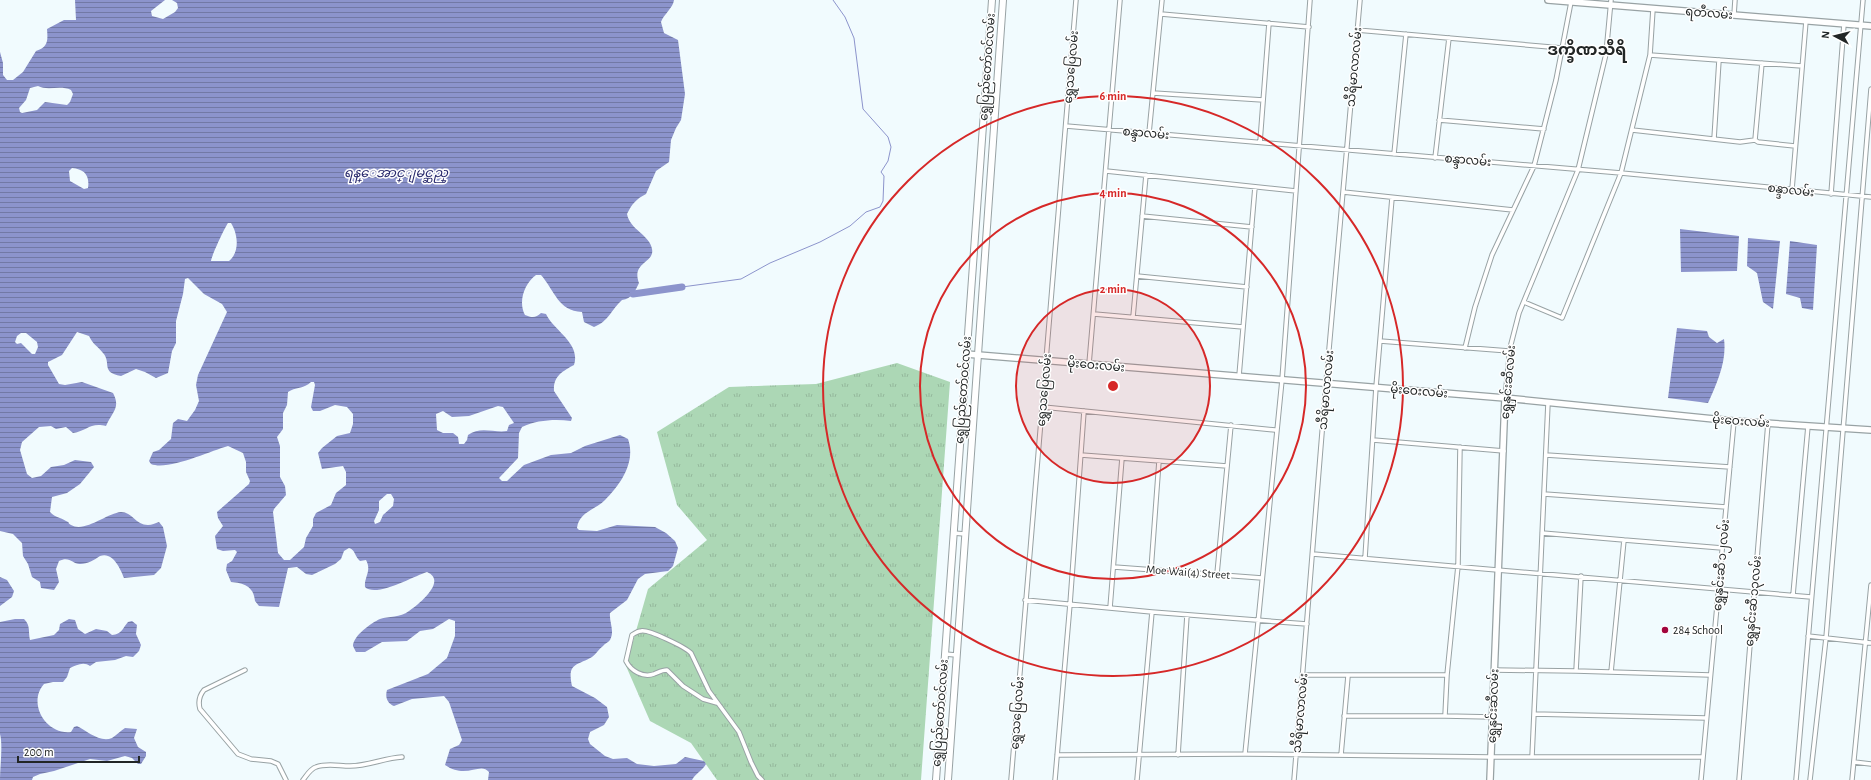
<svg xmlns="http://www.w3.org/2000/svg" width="1871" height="780" font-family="'Alegreya Sans','Noto Sans Myanmar',sans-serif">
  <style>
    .grass { fill: url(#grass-tufts) }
    .water { fill: url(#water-rules); fill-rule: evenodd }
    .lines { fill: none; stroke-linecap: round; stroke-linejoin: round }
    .stream { stroke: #8c94cc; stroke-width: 1 }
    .river { stroke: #8c94cc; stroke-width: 7 }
    .street-casing { stroke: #98a2a4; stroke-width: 5.5 }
    .secondary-casing { stroke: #98a2a4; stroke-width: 8 }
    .primary-casing { stroke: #98a2a4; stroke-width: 8 }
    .street { stroke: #fff; stroke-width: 3.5 }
    .secondary { stroke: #fff; stroke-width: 5.5 }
    .primary { stroke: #fff; stroke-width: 6 }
    .ring { fill: none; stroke: #d62828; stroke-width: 2 }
    .poi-dot { fill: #a2043c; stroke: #fff; stroke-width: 1.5 }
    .labels { text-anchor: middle; stroke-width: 3; stroke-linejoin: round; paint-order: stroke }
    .street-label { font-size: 12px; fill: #222626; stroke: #fff }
    .poi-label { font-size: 12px; fill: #222626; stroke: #fff; text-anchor: start }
    .water-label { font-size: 13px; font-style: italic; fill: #28296c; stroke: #fff }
    .district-label { font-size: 16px; font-weight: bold; fill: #222626; stroke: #fff }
    .centre { fill: #d62828; stroke: #fff; stroke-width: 2 }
    .ring-label { font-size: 12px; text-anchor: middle; font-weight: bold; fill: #d62828; stroke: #fff; stroke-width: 3; stroke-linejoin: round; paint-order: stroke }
  </style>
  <defs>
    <pattern id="grass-tufts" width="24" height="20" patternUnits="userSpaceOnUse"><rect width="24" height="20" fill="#acd7b5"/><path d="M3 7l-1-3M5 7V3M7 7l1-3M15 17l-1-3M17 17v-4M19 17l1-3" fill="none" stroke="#94b89c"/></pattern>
    <pattern id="water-rules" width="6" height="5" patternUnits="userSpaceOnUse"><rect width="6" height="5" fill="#8c94cc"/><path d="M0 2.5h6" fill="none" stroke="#7279a5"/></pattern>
  </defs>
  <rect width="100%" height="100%" fill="#f1fbfe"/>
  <path class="grass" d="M897 363 950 382 921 780H717L691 743 650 721 626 666 648 589 707 540 677 505 657 432 729 387 816 384Z"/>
  <path class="water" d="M75 0H165L151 11 152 16 163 19 175 12 178 8 177 3 172 0H674C673 8 664 14 661 22L664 33 678 40 685 94 681 120 676 128 671 140 669 162 656 171 646 194C636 199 632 204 627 214 630 230 650 235 652 249 655 263 631 262 639 283 635 291 632 299 622 300 611 310 609 321 594 327L584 322 582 312C558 311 555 291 541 275H536C524 284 518 302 525 315 532 318 536 318 541 313L546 314C554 331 581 343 574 365 563 371 553 376 554 391L572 418 571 421C555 419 537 420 522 427L519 433 518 458 499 478 502 481H507L524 465 551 455 571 453 585 446 620 435 628 439C636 462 621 484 605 500 595 510 579 512 577 528L579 530 597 531 617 525 655 527 666 533 675 541 678 548 673 566 668 571 645 574 638 579 627 600 610 613C609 622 615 631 610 640 608 643 605 643 603 646 599 649 596 654 592 657 576 666 567 663 572 686L595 698 607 707 609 717 604 725 590 732 588 739 590 744 605 756 613 759 627 758 637 764 654 766 676 764 685 757 704 761 706 764C702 771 696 773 692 780H488L489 772C480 761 467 780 445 765L450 749 459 745 462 740 449 702 444 696 412 699 394 706C387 703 385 697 387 690L428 674 447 658 455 636V621L449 619 433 629 420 631 407 641 382 642 365 652H356L353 646C353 636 371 623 380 619 389 616 400 618 409 611 418 605 448 581 427 572 414 576 376 598 365 587 364 577 372 571 366 560L360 561C355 557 355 549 349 548L344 551 341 559 335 564 312 575 306 574 297 567 288 568 279 607 259 606 255 601C254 586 243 583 231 582L226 570 227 564 232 561 237 552 235 550 223 551 217 549 215 536 223 526 218 518 217 512 249 484 250 481 246 472V462L243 453 228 446C210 451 168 471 151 464L149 461 153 452 159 450 171 439 173 423 178 419 187 421 195 410 199 401 196 385 198 375 227 312 222 304 204 294 188 278 185 279 183 294 176 321V343L172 351 168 373 156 378 145 372 136 369 121 376C100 372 112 363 103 353 97 345 94 346 89 336L77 332 62 355 48 362V365L59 384 65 385 82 382 113 393C121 408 112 412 106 426 90 422 87 431 73 433L66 427 56 429 51 426 39 427 22 442 20 450 27 474 32 478 41 476 51 467 64 465 75 460 91 462 94 467 80 484 67 493 52 497 50 512C56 518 60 517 66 521 72 524 66 522 71 525 85 533 107 513 121 512 132 512 136 525 148 525 152 525 155 523 159 522L163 527 167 546 161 568 154 575 124 578C121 570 113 551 100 556 94 560 88 564 80 564 72 564 70 556 59 561L56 569 59 582 54 590 41 588 40 582 32 577 28 564 23 556 22 543 13 534 0 531V52L3 63V75L7 80H13L23 72 36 51C48 47 48 41 47 29L64 20H76ZM38 86C47 91 61 85 71 90L73 94 70 102 67 105 45 102 37 110 22 113 20 112 19 108 26 100 30 88ZM72 168C84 169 90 175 88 188L84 189 70 181 69 171ZM228 223H231C238 234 240 252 229 261H211C211 257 225 227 228 223ZM21 333H26L37 342 38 347 35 354H32L21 343 17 344 15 342 17 336ZM311 382H314L315 385 311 407 313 411H320L335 405 347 407 353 414V424L350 433 337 436 322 448 318 453 322 469 343 466 346 472V485L336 493 331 505 316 513 313 519V526L306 538 304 547 290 560H284L278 553 273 512 274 509 286 495 285 486 280 477V446L277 437 283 429V413L287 405 288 392C295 387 304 389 311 382ZM498 406 503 407 514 423 509 425 507 431C494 433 480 426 468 435L467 440 464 444H459L458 437 453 433H443L437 430 436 414 443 411 452 417 469 416ZM387 494H391L394 499 393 506 383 515 380 522 375 524 374 521 379 510V501Z
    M1680 229 1739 236 1737 271 1681 272Z
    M1748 238 1780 241 1773 309 1763 302 1757 273 1747 266Z
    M1790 241 1817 245 1813 310 1802 308 1800 298 1786 294Z
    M1677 328 1707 331 1709 337 1717 343 1724 339C1727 361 1717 383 1708 403L1668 398Z
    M0 577 7 580 14 591 12 597 0 606Z
    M15 619H24C31 626 28 632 30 640L54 635 59 630 60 624 69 619 75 620 78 629 85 634 96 629 107 631 112 635C122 634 122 629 128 622L132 621 137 625 136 634 141 645 139 651 133 657 126 656 115 660 96 662 90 666C84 661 76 665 70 668L67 677 63 682H53L44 684C27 703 46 735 71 732L74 727 77 726C87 731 100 743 112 738 117 735 120 731 125 728L137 729 134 738 138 747 146 752V756L141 764H138L132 758 125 756 107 761 90 759 54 771 40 774 33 777 32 780H0C0 768 3 744 0 734V622Z"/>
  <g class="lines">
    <path class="stream" d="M682 287 741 279 770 263 820 242 850 226 866 212 880 207 883 201 884 176 881 172 888 161 891 147 888 137 863 109 854 38 845 17 833 0"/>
    <path class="river" d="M633 294 682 287"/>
    <defs>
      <path id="street" d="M1161 14 1309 27
        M1734 15 1735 0
        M1357 30 1562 48
        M1650 55 1802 66
        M1762 63 1755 140 1758 142 1795 146
        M1153 93 1263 100
        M1439 120 1544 129
        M1066 126 1621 173 1871 197
        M1632 130 1740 142 1755 140
        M1149 133 1162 0
        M1714 139 1719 60
        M1260 142 1269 23
        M1394 154 1406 34
        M1435 158 1449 38
        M1106 171 1296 191
        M1792 189 1806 21
        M1343 192 1513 210
        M1831 194 1844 24
        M1142 216 1252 227
        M1137 276 1247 287
        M1524 302 1562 318 1621 173 1650 55 1653 9
        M1094 314 1243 327
        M1133 317 1146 175
        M1380 341 1509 351
        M1465 348 1475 307 1492 255 1534 166 1556 80 1571 2
        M1089 364 1120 0
        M1239 376 1255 187
        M1505 398 1510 348 1519 313 1578 170 1606 54 1611 0
        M1043 407 1275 430
        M1373 440 1504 451
        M1081 455 1227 466
        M1546 455 1730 467
        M1544 494 1726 507
        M953 533 965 534
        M1542 533 1624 540 1611 672
        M1624 540 1722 548
        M1313 554 1811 597
        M1365 558 1376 387 1392 198
        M1114 567 1262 578
        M1151 570 1159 461
        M1217 574 1231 425
        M1793 595 1808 426
        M1025 600 1152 612 1307 624
        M1110 608 1122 458
        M1808 636 1871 643
        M945 654 956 655
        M245 670 204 690C199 696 198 702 200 709L238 754 251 759 271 761 278 764 286 780
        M1494 670 1576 671 1710 675
        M1576 671 1581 576
        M1303 675H1447L1458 566 1460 447
        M717 703 703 699 683 686 667 670C662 670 659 672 654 674 643 678 631 671 626 661L632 635C635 633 638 631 641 631 648 629 685 647 691 653L709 691 739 732 751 762 758 776 762 780
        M1534 714 1706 718
        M1344 716H1445L1447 675
        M1445 716 1492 717
        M1245 754 1282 380 1310 0
        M1057 755 1245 754 1491 757H1702
        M1178 755 1187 615
        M1341 755 1348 676
        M1532 757 1548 403
        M1854 762 1871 764
        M303 780C307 775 310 769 316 767 326 763 339 766 350 766 368 766 384 758 402 757
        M1011 780 1076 0
        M1055 780 1070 604 1084 411
        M1137 780 1152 612
        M1294 780 1326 383 1360 0
        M1701 780 1734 421
        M1739 780 1768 423
        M1796 780 1863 0
        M1810 780 1826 638 1871 89
        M1852 780 1871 585"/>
      <path id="secondary" d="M1548 0 1871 26
        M966 354 1505 398 1734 421 1871 430
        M1490 780 1505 398"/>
      <path id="primary" d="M936 780 992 0
        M948 780 1003 0"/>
    </defs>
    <use href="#street" class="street-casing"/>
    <use href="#secondary" class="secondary-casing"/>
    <use href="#primary" class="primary-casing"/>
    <use href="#street" class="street"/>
    <use href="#secondary" class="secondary"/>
    <use href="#primary" class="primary"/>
  </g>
  <circle cx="1113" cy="386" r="97" fill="#d62828" fill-opacity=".12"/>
  <g class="ring">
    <circle cx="1113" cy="386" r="97"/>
    <circle cx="1113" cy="386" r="193"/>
    <circle cx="1113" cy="386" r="290"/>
  </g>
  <circle class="poi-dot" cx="1665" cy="630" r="4"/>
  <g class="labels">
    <g class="street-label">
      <text transform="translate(1709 13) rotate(5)" y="4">ရတီလမ်း</text>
      <text transform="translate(987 67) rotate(-86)" y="4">ရွှေပြည်တော်ဝင်လမ်း</text>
      <text transform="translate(1071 67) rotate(-85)" y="4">ရွှေသပြေလမ်း</text>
      <text transform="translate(1354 67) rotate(-85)" y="4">သီရိမာလာလမ်း</text>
      <text transform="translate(1146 133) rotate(5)" y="4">စန္ဒာလမ်း</text>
      <text transform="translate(1468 160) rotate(5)" y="4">စန္ဒာလမ်း</text>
      <text transform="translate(1791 190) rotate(6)" y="4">စန္ဒာလမ်း</text>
      <text transform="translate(1096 365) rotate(5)" y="4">မိုးဝေးလမ်း</text>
      <text transform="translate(1508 382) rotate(-85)" y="4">ရွှေနှင်းဆီလမ်း</text>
      <text transform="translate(963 390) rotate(-86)" y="4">ရွှေပြည်တော်ဝင်လမ်း</text>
      <text transform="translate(1044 390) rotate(-85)" y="4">ရွှေသပြေလမ်း</text>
      <text transform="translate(1326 390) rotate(-85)" y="4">သီရိမာလာလမ်း</text>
      <text transform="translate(1419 391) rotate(5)" y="4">မိုးဝေးလမ်း</text>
      <text transform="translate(1741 421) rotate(4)" y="4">မိုးဝေးလမ်း</text>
      <text transform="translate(1721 565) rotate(-85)" y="4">ရွှေနှင်းဆီ ၁၂လမ်း</text>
      <text transform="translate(1188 572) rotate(4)" y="4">Moe Wai(4) Street</text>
      <text transform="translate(1753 601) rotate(-85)" y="4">ရွှေနှင်းဆီ ၁၃လမ်း</text>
      <text transform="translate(1493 706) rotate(-88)" y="4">ရွှေနှင်းဆီလမ်း</text>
      <text transform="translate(940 713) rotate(-86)" y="4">ရွှေပြည်တော်ဝင်လမ်း</text>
      <text transform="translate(1017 713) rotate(-86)" y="4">ရွှေသပြေလမ်း</text>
      <text transform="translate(1300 713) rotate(-85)" y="4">သီရိမာလာလမ်း</text>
    </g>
    <g class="poi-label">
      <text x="1673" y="634">284 School</text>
    </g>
    <g class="water-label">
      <text x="396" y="177">ရန္ေအာင္ျမင္ဆည္</text>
    </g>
    <g class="district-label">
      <text x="1587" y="55">ဒက္ခိဏသီရိ</text>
    </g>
  </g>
  <circle cx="1113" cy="386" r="6" class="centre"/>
  <g class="ring-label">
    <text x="1113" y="100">6 min</text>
    <text x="1113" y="197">4 min</text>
    <text x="1113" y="293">2 min</text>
  </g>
  <g transform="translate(1835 36) rotate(277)" stroke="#ffffff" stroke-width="3" paint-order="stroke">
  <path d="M0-3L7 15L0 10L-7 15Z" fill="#222626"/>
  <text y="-6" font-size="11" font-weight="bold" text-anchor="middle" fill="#222626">N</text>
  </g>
  <path d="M18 756v6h121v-6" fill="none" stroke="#222626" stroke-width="2"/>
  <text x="24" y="756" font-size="12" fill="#222626" stroke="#ffffff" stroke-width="3" paint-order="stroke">200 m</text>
</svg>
